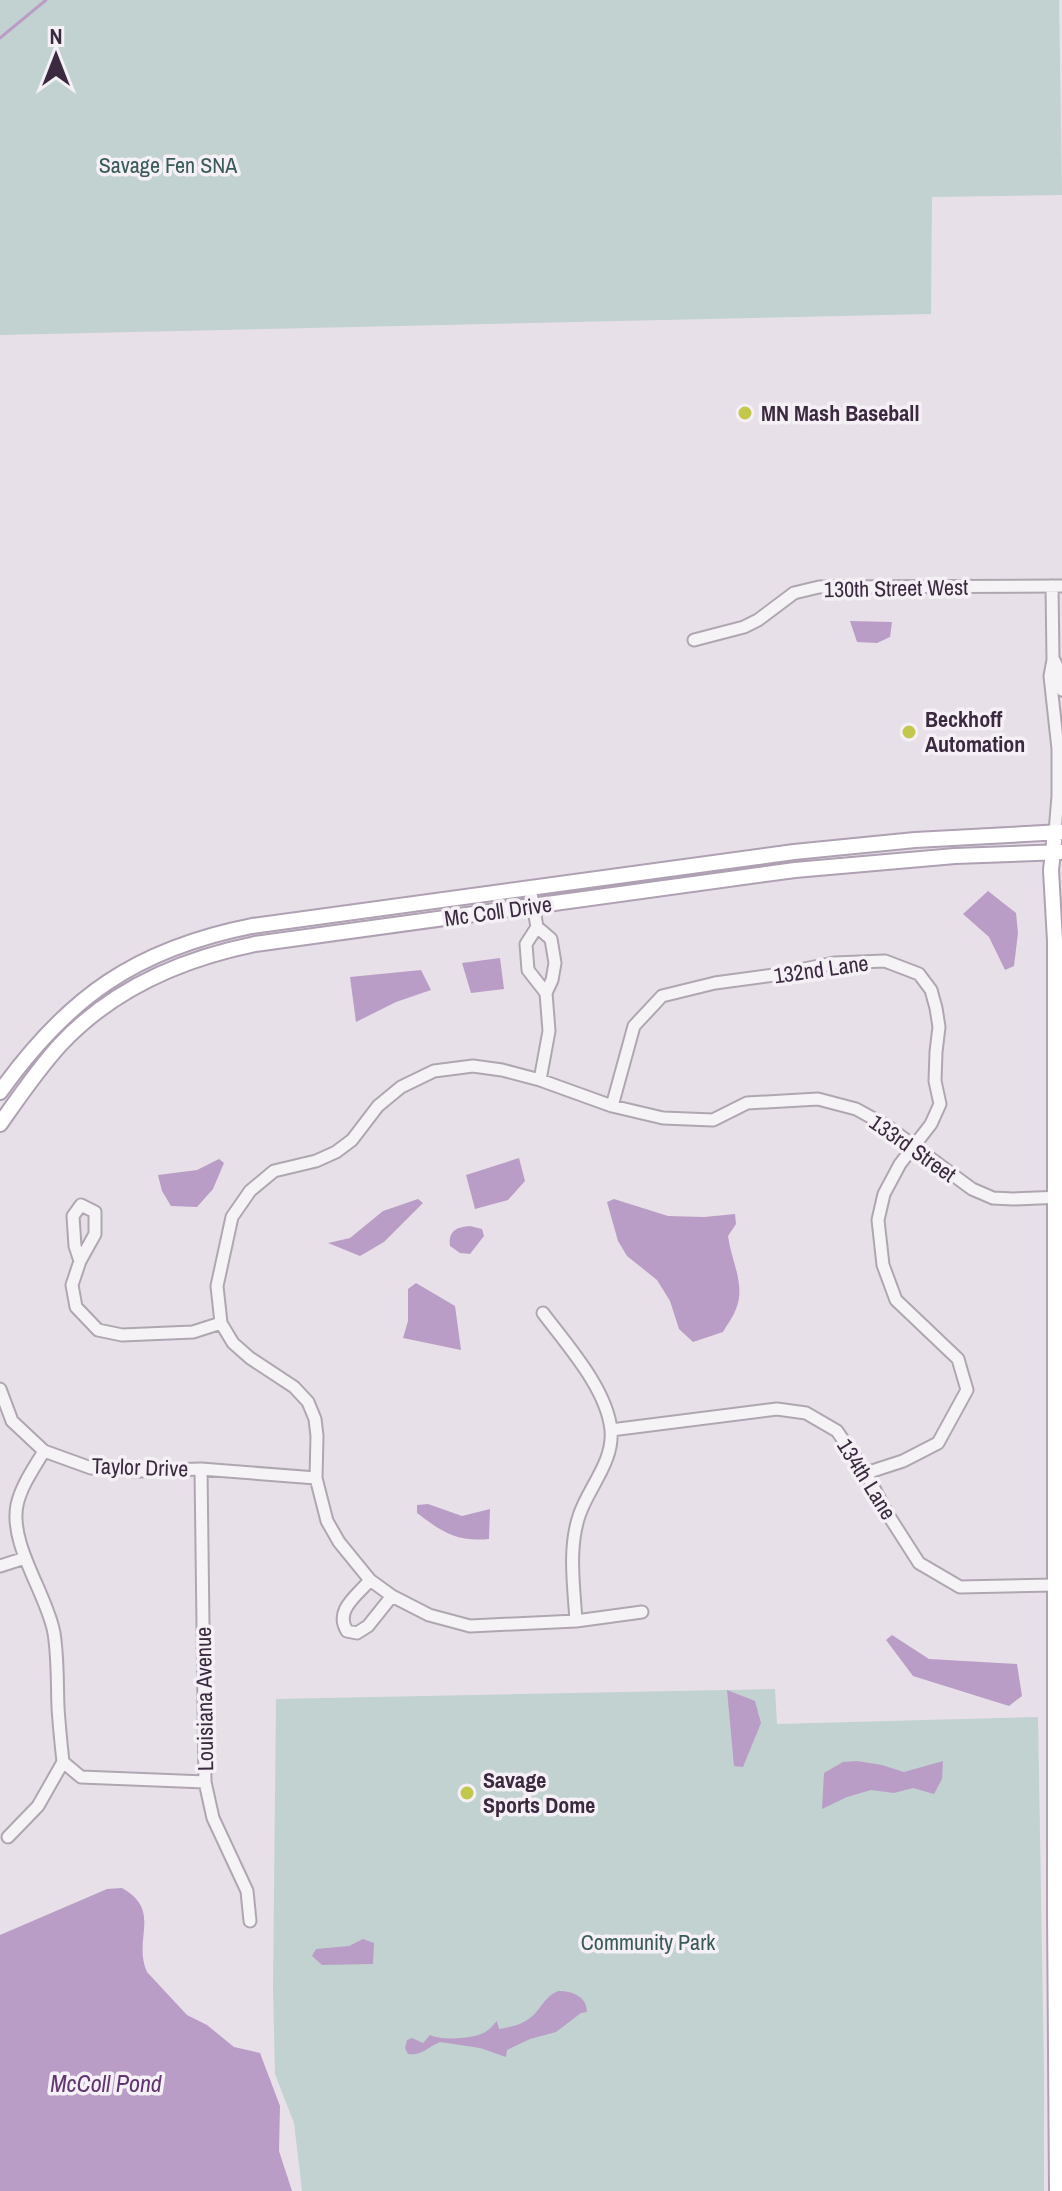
<svg xmlns="http://www.w3.org/2000/svg" width="1062" height="2191" font-family="'Archivo Narrow',sans-serif">
  <style>
    .green { fill: #c2d2d1 }
    .water { fill: #ba9dc6 }
    .lines { fill: none; stroke-linecap: round; stroke-linejoin: round }
    .stream { stroke: #ba9dc6; stroke-width: 3 }
    .minor-casing { stroke: #b0a6b2; stroke-width: 15 }
    .major-casing { stroke: #afa0b3; stroke-width: 18 }
    .minor { stroke: #f6f3f7; stroke-width: 11 }
    .major { stroke: #fff; stroke-width: 14 }
    .poi-dot { fill: #c3c74c; stroke: #f5f0f6; stroke-width: 3 }
    .labels { text-anchor: middle; stroke-width: 7; stroke-linejoin: round; paint-order: stroke }
    .park-label { font-size: 22px; fill: #385a5a; stroke: #f5f0f6 }
    .poi-label { font-size: 22px; font-weight: bold; fill: #3b2a3f; stroke: #f5f0f6; text-anchor: start }
    .street-label { font-size: 22px; fill: #3b2a3f; stroke: #f5f0f6 }
    .water-label { font-size: 24px; font-style: italic; fill: #613671; stroke: #f5f0f6 }
  </style>
  <rect width="100%" height="100%" fill="#e7e0e8"/>
  <path class="green" d="M0 0H1059L1062 195 932 197 931 314 0 335Z
    M775 1689 777 1724 1038 1717 1044 2070V2191H302L294 2123 275 2074 273 1989 276 1699Z"/>
  <path class="water" d="M850 621 892 622 890 637 877 643 857 642Z
    M988 891 1016 913 1018 933 1014 966 1005 970 989 937 963 914Z
    M500 958 504 989 471 993 462 963Z
    M421 970 431 990 396 1002 356 1022 350 977Z
    M519 1158 525 1181 508 1200 475 1209 466 1175Z
    M219 1159 224 1163 213 1189 197 1207 171 1206 162 1191 158 1175 197 1170Z
    M418 1199 423 1203 384 1242 360 1256 328 1243 350 1238 383 1211Z
    M614 1199 668 1216 704 1217 735 1214 736 1224 728 1236C731 1260 746 1285 736 1309 733 1317 727 1325 723 1332L693 1342 679 1329 670 1301 657 1280 627 1256 618 1241 607 1202Z
    M470 1226 482 1229 484 1236 470 1254 460 1253 450 1246C448 1231 456 1227 470 1226Z
    M416 1283 455 1306 461 1350 403 1338 408 1321V1289Z
    M428 1504 462 1516 490 1509 489 1539C456 1542 442 1532 417 1513V1505Z
    M892 1635 929 1659 1017 1664 1022 1696 1009 1706 913 1676 886 1640Z
    M727 1690 755 1701 761 1723 743 1767 734 1766Z
    M857 1761 882 1765 904 1772 943 1761 942 1779 934 1794 913 1788 894 1793 871 1790 847 1797 822 1809 824 1773 843 1762Z
    M122 1888C163 1911 132 1939 147 1972L187 2015 207 2025 234 2047 260 2053 280 2106 279 2151 292 2191H0V1935L107 1889Z
    M363 1939 374 1943 373 1964 322 1965 312 1956 316 1949 349 1946Z
    M559 1991C573 1991 587 1997 587 2012L581 2013 556 2032 530 2039 507 2050 506 2057 480 2048 440 2042C428 2047 422 2056 408 2054L405 2048 407 2040 412 2038 423 2043 430 2035C441 2041 479 2039 488 2030 492 2028 494 2023 497 2021L499 2029C510 2027 521 2025 530 2018 541 2010 545 1995 559 1991Z"/>
  <g class="lines">
    <path class="stream" d="M0 38 46 0"/>
    <defs>
      <path id="minor" d="M1052 586 1053 660 1050 676 1058 749V796L1055 832
        M694 640 744 627 758 620 794 593 819 587 1062 586
        M1054 660 1061 675 1062 690
        M530 887 537 927
        M540 1080 549 1031 546 993 552 980 555 963 551 939 537 927 526 944 528 970 546 993
        M612 1106 634 1026 662 996 715 983 774 975 834 963 885 961 919 974 931 990 936 1008 939 1027 936 1052 935 1081 940 1104 931 1124 900 1164 884 1194 878 1220 883 1265 896 1300 958 1359 967 1390 938 1443 903 1461 866 1473
        M80 1261 75 1246 73 1216 81 1205 95 1212V1234L80 1261 72 1285 76 1307 98 1330 122 1335 193 1332 221 1323
        M543 1313C567 1345 607 1389 611 1430 614 1462 588 1488 579 1516 568 1549 574 1587 576 1621
        M0 1389 12 1421 44 1451 91 1468 139 1471 201 1469 316 1478
        M611 1430 777 1409 806 1413 837 1431 866 1473 887 1513 919 1563 960 1587 1054 1585
        M44 1451C34 1468 21 1486 17 1505 9 1545 47 1594 54 1633 58 1658 57 1682 58 1707 59 1725 61 1743 63 1762L81 1777 205 1782
        M201 1469 205 1782 213 1818 247 1891 250 1921
        M0 1566 25 1558
        M370 1580C357 1596 334 1610 347 1631L357 1633 368 1626 392 1596
        M642 1612 576 1621 470 1626 429 1615 392 1596 370 1580 339 1542 327 1521 316 1478 317 1436 315 1419 308 1402 294 1387 250 1358 233 1343 221 1323 217 1286 232 1217 250 1191 274 1171 316 1161 336 1152 352 1140 378 1106 401 1087 434 1071 473 1066 502 1070 540 1080 612 1106 663 1118 713 1120 747 1103 818 1099 856 1109 887 1126 972 1189 993 1198 1013 1199 1062 1197
        M8 1837 38 1806 63 1762"/>
      <path id="major" d="M1055 832 1051 870 1055 941V1909L1057 2191
        M0 1092C68 997 136 949 252 926L794 852 915 840 1062 832
        M0 1124C19 1097 38 1069 60 1045 112 989 181 959 255 944L795 870 955 856 1062 852"/>
    </defs>
    <use href="#minor" class="minor-casing"/>
    <use href="#major" class="major-casing"/>
    <use href="#minor" class="minor"/>
    <use href="#major" class="major"/>
  </g>
  <g class="poi-dot">
    <circle cx="745" cy="413" r="8"/>
    <circle cx="909" cy="732" r="8"/>
    <circle cx="467" cy="1793" r="8"/>
  </g>
  <g class="labels">
    <g class="park-label">
      <text x="168" y="173">Savage Fen SNA</text>
      <text x="648" y="1950">Community Park</text>
    </g>
    <g class="poi-label">
      <text x="761" y="421">MN Mash Baseball</text>
      <text x="925" y="727">Beckhoff<tspan x="925" dy="25">Automation</tspan></text>
      <text x="483" y="1788">Savage<tspan x="483" dy="25">Sports Dome</tspan></text>
    </g>
    <g class="street-label">
      <text transform="translate(896 588) rotate(-1)" y="8">130th Street West</text>
      <text transform="translate(498 911) rotate(-8)" y="8">Mc Coll Drive</text>
      <text transform="translate(821 969) rotate(-8)" y="8">132nd Lane</text>
      <text transform="translate(913 1148) rotate(35)" y="8">133rd Street</text>
      <text transform="translate(140 1467) rotate(2)" y="8">Taylor Drive</text>
      <text transform="translate(867 1479) rotate(58)" y="8">134th Lane</text>
      <text transform="translate(204 1699) rotate(-91)" y="8">Louisiana Avenue</text>
    </g>
    <g class="water-label">
      <text x="106" y="2092">McColl Pond</text>
    </g>
  </g>
  <g transform="translate(56 56)" stroke="#f5f0f6" stroke-width="6" paint-order="stroke">
  <path d="M0-6L14 30L0 20L-14 30Z" fill="#3b2a3f"/>
  <text y="-12" font-size="22" font-weight="bold" text-anchor="middle" fill="#3b2a3f">N</text>
  </g>
</svg>
